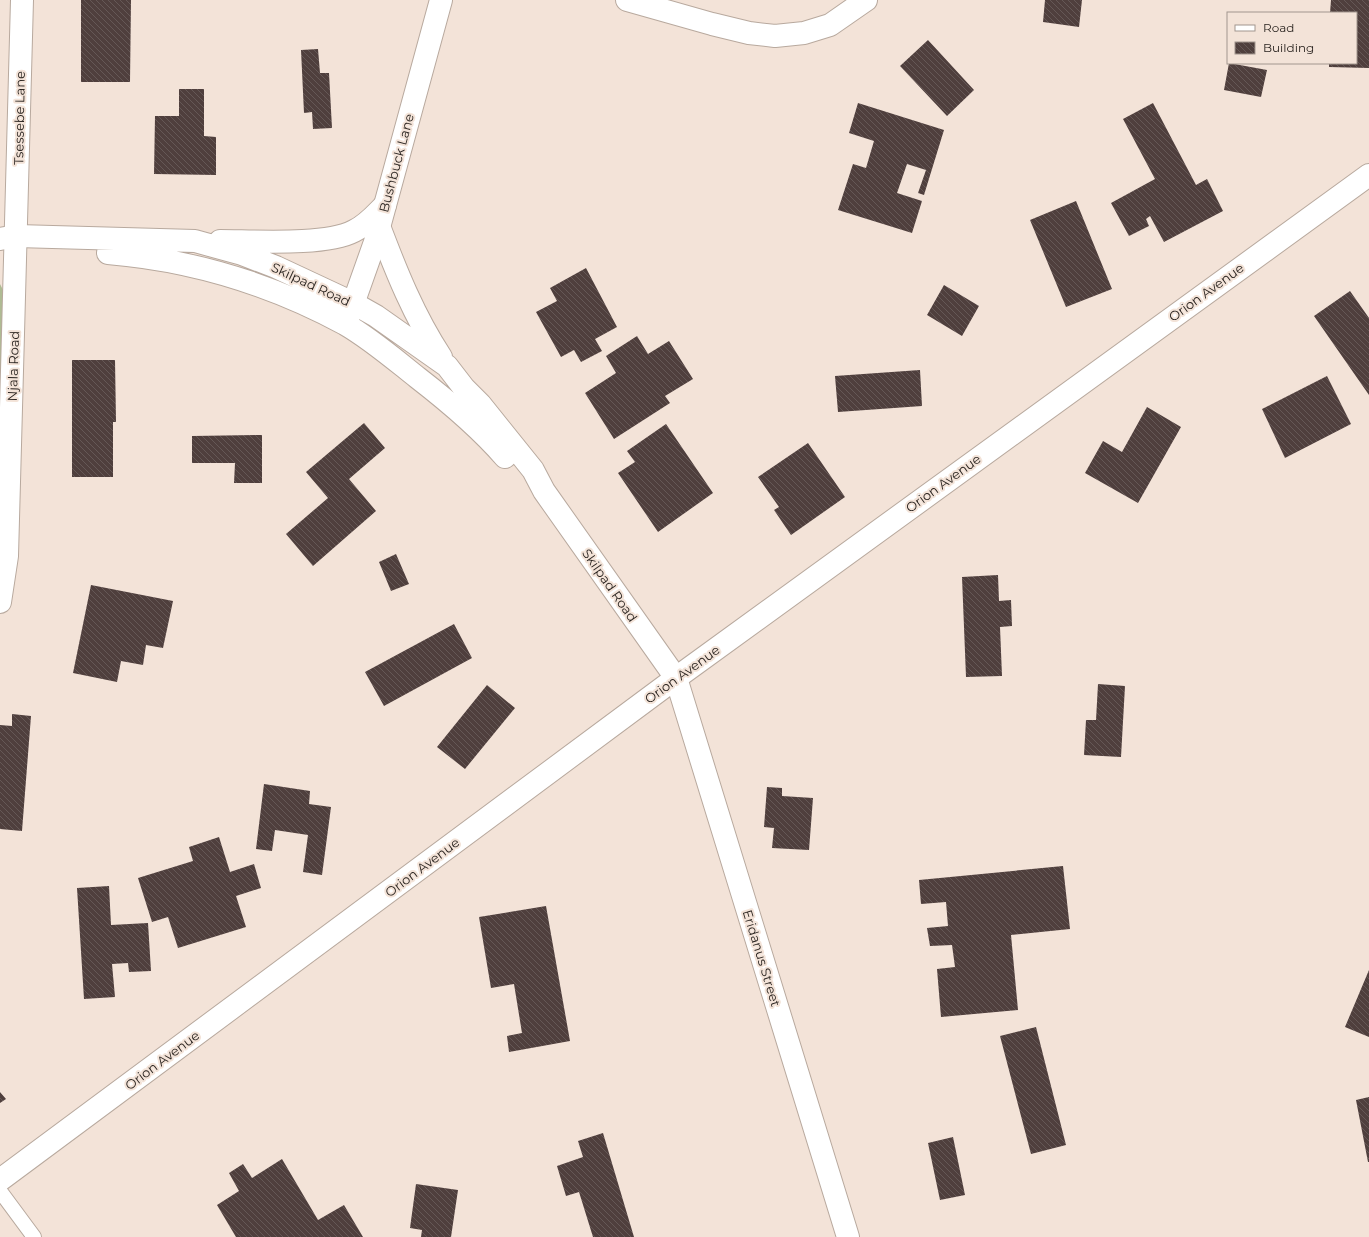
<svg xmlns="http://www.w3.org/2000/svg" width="1369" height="1237" font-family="Montserrat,sans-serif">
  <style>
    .green { fill: #afbb93 }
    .building { fill: url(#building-back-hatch) }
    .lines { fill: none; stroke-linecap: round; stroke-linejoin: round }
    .service-casing { stroke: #b8a99e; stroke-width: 16 }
    .minor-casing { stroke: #b8a99e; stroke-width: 24 }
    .tertiary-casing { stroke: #b8a99e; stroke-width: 24 }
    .service { stroke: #fff; stroke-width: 14 }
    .minor { stroke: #fff; stroke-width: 22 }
    .tertiary { stroke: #fff; stroke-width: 22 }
    .labels { text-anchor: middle; stroke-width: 4; stroke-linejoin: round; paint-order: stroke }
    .street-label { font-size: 13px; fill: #29231f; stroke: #f3e3d8 }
  </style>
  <defs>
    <pattern id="building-back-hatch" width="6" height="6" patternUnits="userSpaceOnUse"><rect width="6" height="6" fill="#4f3f3d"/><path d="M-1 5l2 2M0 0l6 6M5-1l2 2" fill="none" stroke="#655856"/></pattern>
  </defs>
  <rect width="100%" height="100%" fill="#f3e3d8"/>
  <path class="green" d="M0 284 5 294 0 513Z"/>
  <path class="building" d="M81 0H131L130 82H81Z
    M1045 0H1082L1079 27 1043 22Z
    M1331 0H1369V68L1329 67V63H1356V13H1330Z
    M928 40 974 90 947 116 900 66Z
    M318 49 320 73H329L332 128 313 129 312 112 304 113 301 50Z
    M1229 63 1267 70 1261 97 1224 90Z
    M179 89H204V136L216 137V175L154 174 155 116H179Z
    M858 103 944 130 924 195 918 193 926 170 907 164 897 193 922 201 912 233 838 210 853 164 866 168 874 141 849 133Z
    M1153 103 1196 185 1207 179 1223 211 1164 242 1150 216 1146 219 1149 226 1129 236 1111 203 1155 179 1123 119Z
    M1076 201 1112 289 1066 307 1030 220Z
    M586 268 617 327 595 339 602 351 581 362 574 350 561 357 536 312 557 301 550 288Z
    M944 285 979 306 962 336 927 315Z
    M1350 291 1369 318V395L1314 316Z
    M637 336 648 354 669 341 693 379 665 396 670 403 614 439 585 393 616 373 606 356Z
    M72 360H115L116 422H113V477H72Z
    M920 370 922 406 838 412 835 376Z
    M1327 376 1351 424 1285 458 1262 409Z
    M1147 407 1181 427 1138 503 1085 473 1103 441 1122 452Z
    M364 423 385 448 349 479 376 511 313 566 286 534 328 498 306 472Z
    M666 424 713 493 658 532 618 473 635 462 627 451Z
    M262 435V483H234L235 463H192V436Z
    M808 443 845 497 791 535 774 510 779 507 758 477Z
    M396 554 409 584 391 591 379 562Z
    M998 575 999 601 1011 600 1012 626 1000 627 1002 676 966 677 962 577Z
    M91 585 173 601 163 648 146 645 143 665 121 661 117 682 73 673Z
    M454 624 472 658 384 706 365 672Z
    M1098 684 1125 686 1121 757 1084 755 1086 720H1096Z
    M487 685 515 708 465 769 437 747Z
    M12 714 31 716 22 831 0 829V725L12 726Z
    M264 784 310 791 309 804 331 807 322 875 303 872 308 835 275 830 272 851 256 849Z
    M767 787 782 788V796L813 798 809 850 772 848 774 828 764 827Z
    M219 837 230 872 254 864 261 888 236 896 246 927 178 948 168 917 152 922 138 878 193 861 189 847Z
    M1063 866 1070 929 1011 935 1018 1010 941 1017 937 969 955 967 952 945 930 946 927 928 948 926 946 902 921 904 919 880Z
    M109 886 111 925 148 923 151 971 129 972 128 963 112 964 115 997 84 999 77 888Z
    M546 906 570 1041 509 1052 507 1036 522 1033 514 984 491 988 479 917Z
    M1369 970V1037L1345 1027Z
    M1036 1027 1066 1145 1031 1154 1000 1036Z
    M0 1092 6 1099 0 1103Z
    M1369 1097V1162H1368L1356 1100Z
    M603 1133 634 1237H593L579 1192 566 1196 557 1166 583 1157 578 1141Z
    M953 1137 965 1195 940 1200 928 1143Z
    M282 1159 318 1220 344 1205 363 1237H236L217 1205 239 1191 229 1173 243 1164 252 1178Z
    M416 1184 458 1190 451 1237H421L422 1230 410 1228Z"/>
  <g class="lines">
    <defs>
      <path id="service" d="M0 1191 34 1237"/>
      <path id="minor" d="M627 0 712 24 749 33 775 36 804 33 830 25 866 0
        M347 321 375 242 441 0
        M0 602 7 556 22 0
        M0 1180 676 678 1369 175"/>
      <path id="tertiary" d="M379 226C396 271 414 316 441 357
        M0 239 17 236 195 241 242 254 276 267 353 303 376 316 447 366 464 388 480 404 533 470 544 491 676 678 848 1237
        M220 241C254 241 325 246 354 231 367 225 375 215 385 205
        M108 253C192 260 271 284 345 324 371 339 394 359 418 378 449 402 479 427 505 457"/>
    </defs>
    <use href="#service" class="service-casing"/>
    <use href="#minor" class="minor-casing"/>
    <use href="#tertiary" class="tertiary-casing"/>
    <use href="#service" class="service"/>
    <use href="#minor" class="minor"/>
    <use href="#tertiary" class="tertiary"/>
  </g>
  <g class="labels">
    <g class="street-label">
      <text transform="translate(19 118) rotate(-89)" y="5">Tsessebe Lane</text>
      <text transform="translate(396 163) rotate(-75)" y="5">Bushbuck Lane</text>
      <text transform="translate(311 284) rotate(25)" y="5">Skilpad Road</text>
      <text transform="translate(1206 292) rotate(-36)" y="5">Orion Avenue</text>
      <text transform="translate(13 366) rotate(-88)" y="5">Njala Road</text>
      <text transform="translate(943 483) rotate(-36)" y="5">Orion Avenue</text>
      <text transform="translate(610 585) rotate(55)" y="5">Skilpad Road</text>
      <text transform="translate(682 674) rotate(-36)" y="5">Orion Avenue</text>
      <text transform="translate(422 867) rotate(-37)" y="5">Orion Avenue</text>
      <text transform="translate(762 958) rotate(73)" y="5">Eridanus Street</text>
      <text transform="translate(162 1060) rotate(-37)" y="5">Orion Avenue</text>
    </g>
  </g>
  <rect x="1227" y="12" width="130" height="52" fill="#f3e3d8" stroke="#a2968e"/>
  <rect x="1235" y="25" width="20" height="6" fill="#ffffff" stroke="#a2968e"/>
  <text x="1263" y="32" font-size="12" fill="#29231f">Road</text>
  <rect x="1235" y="42" width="20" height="12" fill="url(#building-back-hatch)" stroke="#a2968e"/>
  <text x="1263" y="52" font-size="12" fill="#29231f">Building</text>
</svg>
